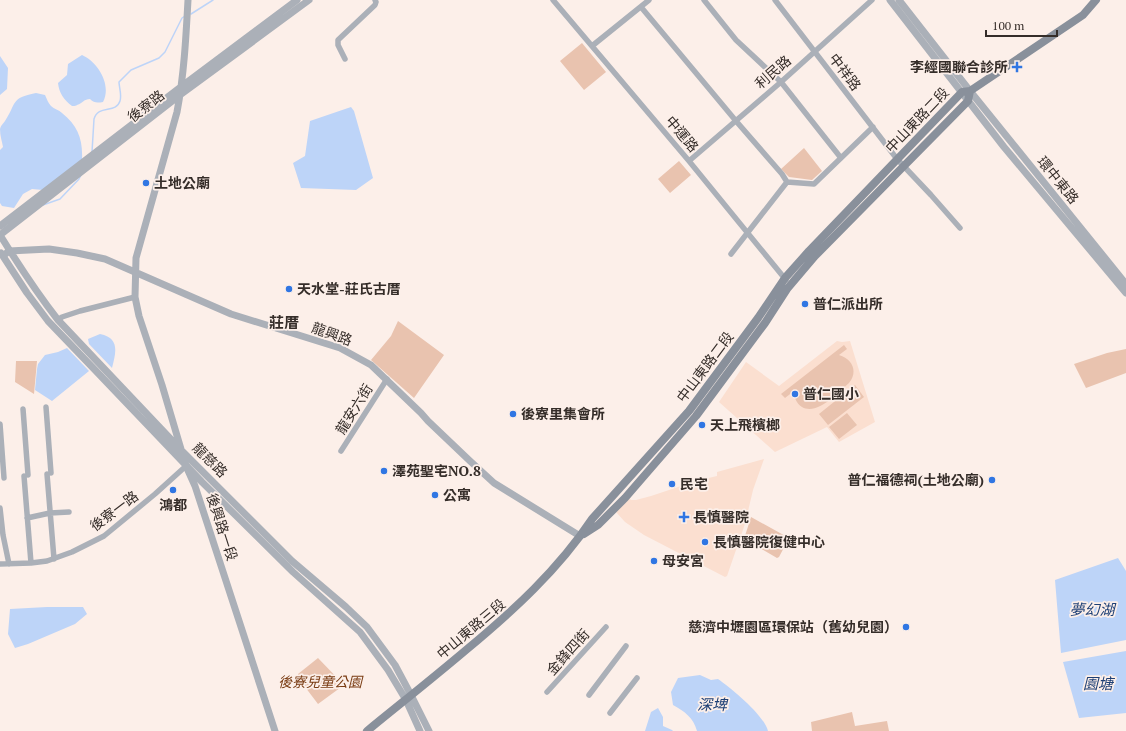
<svg xmlns="http://www.w3.org/2000/svg" width="1126" height="731" font-family="'PT Serif','Noto Sans TC',serif">
  <style>
    .built { fill: #fbdfd0 }
    .green { fill: #e9c3af }
    .water { fill: #bdd4f8 }
    .lines { fill: none; stroke-linecap: round; stroke-linejoin: round }
    .stream { stroke: #bdd4f8; stroke-width: 1.5 }
    .minor { stroke: #abb0b8; stroke-width: 5.5 }
    .tertiary { stroke: #abb0b8; stroke-width: 7 }
    .secondary { stroke: #89909b; stroke-width: 8 }
    .poi-dot { fill: #3076e3; stroke: #fcefe9; stroke-width: 1.5 }
    .labels { text-anchor: middle; stroke-width: 3.5; stroke-linejoin: round; paint-order: stroke }
    .poi-label { font-size: 14px; font-weight: bold; fill: #352d29; stroke: #fcefe9; text-anchor: start }
    .street-label { font-size: 14px; fill: #352d29; stroke: #fcefe9 }
    .park-label { font-size: 14px; font-style: italic; fill: #793b12; stroke: #fcefe9 }
    .neighbourhood-label { font-size: 15px; font-weight: bold; fill: #352d29; stroke: #fcefe9 }
    .water-label { font-size: 15px; font-style: italic; fill: #1d3f75; stroke: #fcefe9 }
  </style>
  <rect width="100%" height="100%" fill="#fcefe9"/>
  <path class="built" d="M837 341 842 342 850 341 875 422 839 442 827 427 775 452 719 402 746 362 779 386Z
    M764 459 753 490 745 524 727 576 725 577 644 535 625 522 616 512 629 498 631 500H636L651 496 696 481 717 476V472Z"/>
  <path class="green" d="M582 43 606 72 584 90 560 61Z
    M804 148 822 171 812 180 789 177 781 169Z
    M679 161 691 175 670 193 658 179Z
    M398 321 444 355 414 398 371 360 391 336Z
    M844 345 847 349 839 355C853 359 858 372 849 383 839 392 817 416 802 407 796 403 794 397 794 391L785 398 781 394Z
    M1126 349V373L1086 388 1074 364 1107 353Z
    M16 361H37L34 394 15 382Z
    M855 385 864 397 828 425 819 414Z
    M847 413 857 425 839 439 829 427Z
    M751 517 789 538 779 557 777 558 744 539Z
    M318 658 344 685 318 704 299 679 298 674Z
    M852 712 855 726 887 721 889 731H812L811 722Z"/>
  <path class="water" d="M82 55C98 62 112 85 103 102 97 103 94 103 90 99 84 99 83 103 77 105 77 106 72 106 72 106 64 100 59 93 58 83L67 75 68 64Z
    M0 56 8 68 7 89 0 95Z
    M36 93 45 95C47 99 48 103 51 106 54 109 59 110 62 113 78 126 83 139 82 160L43 190 32 189 23 194 14 208 2 206 0 203V150L3 147C2 141 0 136 0 129 1 125 3 124 5 121 17 103 10 98 36 93Z
    M351 107 354 111 373 178 356 190 301 188 293 163 305 156 310 121Z
    M100 334C120 338 116 352 112 368L89 344 88 339Z
    M67 348 89 371 52 401 35 390 37 369 38 364 45 355 58 352Z
    M1118 558 1126 571V640L1061 653 1055 580Z
    M47 607H83L87 614 75 624 28 644 15 648 8 634 10 609Z
    M1126 651V713L1079 718 1063 662Z
    M700 675 711 680 718 679C731 688 764 715 768 731H697C693 717 685 712 673 705L671 692 678 678Z
    M658 708 663 717V726L672 730 673 731H645L651 712Z"/>
  <g class="lines">
    <path class="stream" d="M191 14 213 0
      M92 152 94 119C98 104 116 114 120 101 122 95 119 87 119 82L131 70 159 58 165 52 182 18 185 16
      M43 205 60 199 79 179 81 175"/>
    <path class="minor" d="M553 0 689 161 786 280
      M704 0 736 40 781 82 841 158
      M775 0 897 159 931 195 960 228
      M641 7 736 121 782 174 787 182
      M592 46 649 0
      M345 59 338 45V40L375 5 376 2 375 0
      M689 161 781 82 872 0
      M731 254 787 182 814 184 873 127
      M58 320 62 317 80 311 135 297
      M46 407 51 473
      M23 409 28 475
      M0 424 4 478
      M341 451 387 379
      M47 474 54 559
      M24 476 31 563
      M0 508 3 535 9 564
      M27 518 50 513 69 512
      M0 564 31 563 47 561 72 552 104 536 155 494 186 466
      M547 692 606 627
      M589 695 626 646
      M610 713 637 678"/>
    <path class="tertiary" d="M188 0C186 37 184 75 177 112L136 258 135 297 139 316 162 385 186 466 195 486 275 731
      M890 0 1004 147 1126 293
      M899 0 970 91 1126 284
      M0 226 182 86 297 0
      M0 235C18 264 37 293 58 320L182 451 292 561 346 607 367 627 395 665 411 695 429 731
      M0 235 180 95 309 0
      M1 253 27 293 48 321 96 371 202 482 293 572 360 632 388 670 406 700 420 731
      M3 256 9 251 49 249 77 253 105 259 231 314 340 348 371 365 421 413 428 421 470 461 494 483 580 536"/>
    <path class="secondary" d="M584 534 598 525 625 498 696 416 765 323 787 289 815 256 968 101 970 91
      M367 731C400 704 433 678 466 650 513 611 558 570 592 519L689 411 758 318 785 278 809 251 962 92 970 91 1083 15 1096 0"/>
  </g>
  <g class="poi-dot">
    <path d="M1015 61h4v4h4v4h-4v4h-4v-4h-4v-4h4z"/>
    <circle cx="146" cy="183" r="4"/>
    <circle cx="289" cy="289" r="4"/>
    <circle cx="805" cy="304" r="4"/>
    <circle cx="795" cy="394" r="4"/>
    <circle cx="513" cy="414" r="4"/>
    <circle cx="702" cy="425" r="4"/>
    <circle cx="384" cy="471" r="4"/>
    <circle cx="992" cy="480" r="4"/>
    <circle cx="672" cy="484" r="4"/>
    <circle cx="173" cy="490" r="4"/>
    <circle cx="435" cy="495" r="4"/>
    <path d="M682 511h4v4h4v4h-4v4h-4v-4h-4v-4h4z"/>
    <circle cx="705" cy="542" r="4"/>
    <circle cx="654" cy="561" r="4"/>
    <circle cx="906" cy="627" r="4"/>
  </g>
  <g class="labels">
    <g class="poi-label">
      <text x="1008" y="72" text-anchor="end">李經國聯合診所</text>
      <text x="154" y="188">土地公廟</text>
      <text x="297" y="294">天水堂-莊氏古厝</text>
      <text x="813" y="309">普仁派出所</text>
      <text x="803" y="399">普仁國小</text>
      <text x="521" y="419">後寮里集會所</text>
      <text x="710" y="430">天上飛檳榔</text>
      <text x="392" y="476">澤苑聖宅NO.8</text>
      <text x="984" y="485" text-anchor="end">普仁福德祠(土地公廟)</text>
      <text x="680" y="489">民宅</text>
      <text x="443" y="500">公寓</text>
      <text x="173" y="510" text-anchor="middle">鴻都</text>
      <text x="693" y="522">長慎醫院</text>
      <text x="713" y="547">長慎醫院復健中心</text>
      <text x="662" y="566">母安宮</text>
      <text x="898" y="632" text-anchor="end">慈濟中壢園區環保站（舊幼兒園）</text>
    </g>
    <g class="street-label">
      <text transform="translate(773 72) rotate(-41)" y="5">利民路</text>
      <text transform="translate(845 72) rotate(53)" y="5">中祥路</text>
      <text transform="translate(146 106) rotate(-38)" y="5">後寮路</text>
      <text transform="translate(917 120) rotate(-46)" y="5">中山東路二段</text>
      <text transform="translate(682 134) rotate(50)" y="5">中運路</text>
      <text transform="translate(1058 180) rotate(51)" y="5">環中東路</text>
      <text transform="translate(332 334) rotate(20)" y="5">龍興路</text>
      <text transform="translate(705 367) rotate(-53)" y="5">中山東路二段</text>
      <text transform="translate(354 409) rotate(-58)" y="5">龍安六街</text>
      <text transform="translate(210 460) rotate(45)" y="5">龍慈路</text>
      <text transform="translate(114 511) rotate(-37)" y="5">後寮一路</text>
      <text transform="translate(222 527) rotate(72)" y="5">後興路一段</text>
      <text transform="translate(471 629) rotate(-40)" y="5">中山東路三段</text>
      <text transform="translate(568 652) rotate(-48)" y="5">金鋒四街</text>
    </g>
    <g class="park-label">
      <text x="320" y="687">後寮兒童公園</text>
    </g>
    <g class="neighbourhood-label">
      <text x="284" y="328">莊厝</text>
    </g>
    <g class="water-label">
      <text x="1092" y="615">夢幻湖</text>
      <text x="1098" y="689">園塘</text>
      <text x="712" y="710">深埤</text>
    </g>
  </g>
  <path d="M986 30v6h71v-6" fill="none" stroke="#352d29" stroke-width="2"/>
  <text x="992" y="30" font-size="12" fill="#352d29" stroke="#fcefe9" stroke-width="3" paint-order="stroke">100 m</text>
</svg>
